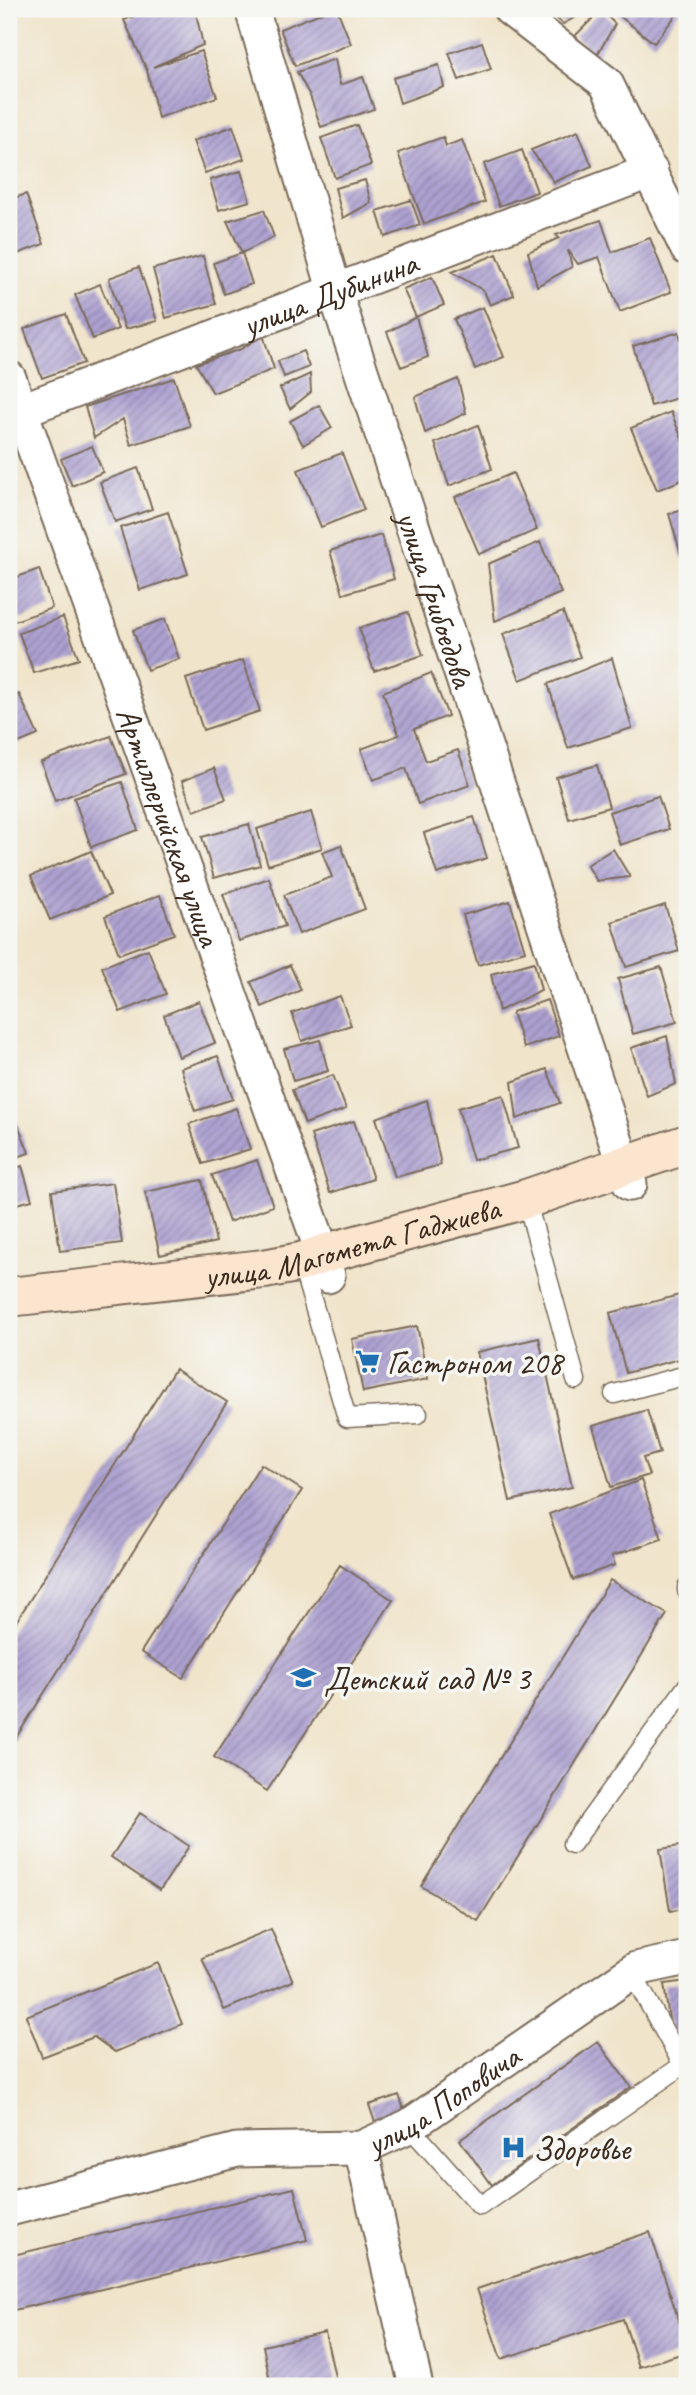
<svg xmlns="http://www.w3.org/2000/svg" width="696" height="2395" font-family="Caveat,sans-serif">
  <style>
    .building { fill: url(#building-hatch) }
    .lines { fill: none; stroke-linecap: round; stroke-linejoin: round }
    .lane-casing { stroke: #7a6b5a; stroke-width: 21 }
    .street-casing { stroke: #7a6b5a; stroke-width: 37 }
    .secondary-casing { stroke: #7a6b5a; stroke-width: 42 }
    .lane { stroke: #fff; stroke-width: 18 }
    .street { stroke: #fff; stroke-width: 33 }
    .secondary { stroke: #fce5cf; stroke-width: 38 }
    .labels { text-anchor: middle; stroke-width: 7; stroke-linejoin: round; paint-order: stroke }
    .street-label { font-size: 33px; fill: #3b2a1e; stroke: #f6f6f2 }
    .poi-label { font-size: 33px; fill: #3b2a1e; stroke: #f6f6f2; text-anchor: start }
  </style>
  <defs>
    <pattern id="building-hatch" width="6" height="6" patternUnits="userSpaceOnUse" patternTransform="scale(1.75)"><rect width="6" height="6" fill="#ada1d1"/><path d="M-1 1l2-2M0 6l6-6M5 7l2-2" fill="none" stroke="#8e83a9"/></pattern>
  </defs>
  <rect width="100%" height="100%" fill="#f6f6f2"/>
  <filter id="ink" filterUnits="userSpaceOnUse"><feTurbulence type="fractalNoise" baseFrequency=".0143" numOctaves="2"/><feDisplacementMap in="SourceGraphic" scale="14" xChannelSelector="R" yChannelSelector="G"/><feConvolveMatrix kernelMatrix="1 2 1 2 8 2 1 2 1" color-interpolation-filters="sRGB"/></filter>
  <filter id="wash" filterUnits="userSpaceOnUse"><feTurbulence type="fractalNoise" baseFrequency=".00686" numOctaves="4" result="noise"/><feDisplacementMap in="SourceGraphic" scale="28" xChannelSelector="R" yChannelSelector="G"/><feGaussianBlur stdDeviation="1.57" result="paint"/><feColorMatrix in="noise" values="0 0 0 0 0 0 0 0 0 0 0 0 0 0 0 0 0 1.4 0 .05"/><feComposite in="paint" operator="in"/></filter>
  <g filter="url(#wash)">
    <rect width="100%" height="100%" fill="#f0e4ca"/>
    <g id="blocks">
      <path class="building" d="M130 9H195L203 45 153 67 201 51 217 97 158 118 147 70 124 20 133 17Z
        M331 9H337L351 44 295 66 280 29Z
        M547 9H590L563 24Z
        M621 9H681L654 43 617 14Z
        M601 10 615 24 596 57 575 36Z
        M482 42 491 69 459 80 449 53Z
        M335 59 340 85 363 77 374 109 321 127 310 96 297 72Z
        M439 65 444 87 400 103 393 78Z
        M357 125 371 165 335 178 321 138Z
        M233 126 244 159 205 173 193 141Z
        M578 131 592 166 554 182 531 150Z
        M443 137 446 146 462 140 485 202 424 224 398 153Z
        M522 150 537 192 499 206 484 164Z
        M241 171 250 201 219 210 210 180Z
        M365 180 371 203 343 218 335 188Z
        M26 194 44 244 9 257V200Z
        M411 200 420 225 385 237 377 211Z
        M264 210 274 237 242 253 227 221Z
        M601 220 612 252 650 238 671 292 620 312 599 257 578 264 568 250 572 267 537 286 528 252 559 238 556 235Z
        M242 253 252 284 224 294 213 263Z
        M497 254 514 295 490 305 484 291 452 272Z
        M203 256 216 304 166 318 153 269Z
        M139 267 157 321 125 329 109 278Z
        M432 277 444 305 416 317 403 289Z
        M100 284 118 329 93 339 75 295Z
        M483 307 504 357 475 369 454 319Z
        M66 314 84 363 42 378 24 329Z
        M416 317 428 357 401 367 387 332Z
        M679 332 687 361V395L651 406 633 346Z
        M263 335 274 369 213 393 196 364 241 349Z
        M303 351 309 367 284 377 278 361Z
        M310 374 311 392 290 409 280 388Z
        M174 378 190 426 131 445 123 419 94 438 85 407Z
        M458 379 466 413 425 433 415 397Z
        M319 405 332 428 303 445 290 421Z
        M671 412 687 451V478L657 490 631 428Z
        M478 425 492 469 449 486 435 443Z
        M92 446 103 472 72 486 61 459Z
        M342 453 364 510 321 527 298 470Z
        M138 468 152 509 115 522 100 482Z
        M513 473 537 530 479 554 455 497Z
        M687 509V556L682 558 669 514Z
        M168 512 188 574 140 590 120 528Z
        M381 535 394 579 343 594 330 551Z
        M540 542 561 593 495 621 488 564Z
        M39 569 52 608 12 622 9 614V580Z
        M408 612 423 655 374 671 359 628Z
        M563 612 580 657 520 680 503 634Z
        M63 617 79 659 34 673 19 633Z
        M165 619 179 659 147 670 133 630Z
        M612 658 632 728 568 748 548 684Z
        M243 660 260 711 203 730 186 679Z
        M431 673 448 716 414 729 426 761 458 750 470 785 418 804 406 768 373 780 361 749 399 735 383 692Z
        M19 694 38 735 9 747V699Z
        M111 736 126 774 55 801 41 762Z
        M597 765 609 807 569 819 556 777Z
        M214 768 226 799 194 811 182 781Z
        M122 782 138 830 91 847 74 798Z
        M658 796 669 829 620 845 609 812Z
        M311 812 322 848 268 865 257 829Z
        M474 817 487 858 437 874 424 833Z
        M249 824 260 865 214 878 202 837Z
        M341 845 365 909 299 934 284 895 332 877 322 852Z
        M613 849 630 877 597 881 587 865Z
        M91 851 110 895 50 920 31 876Z
        M269 878 285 926 239 941 223 894Z
        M160 895 174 934 119 954 105 916Z
        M510 901 525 951 478 965 463 915Z
        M665 905 679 951 626 967 612 922Z
        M148 949 166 994 120 1012 102 967Z
        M534 962 541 990 499 1011 491 974Z
        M290 965 301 990 262 1007 251 982Z
        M661 967 677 1022 633 1034 618 979Z
        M340 996 351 1025 302 1041 292 1013Z
        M547 1000 559 1036 524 1048 512 1012Z
        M199 1001 215 1043 179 1057 164 1015Z
        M667 1036 676 1084 647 1096 631 1048Z
        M320 1040 328 1071 293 1081 284 1049Z
        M218 1056 233 1099 195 1111 181 1068Z
        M547 1069 560 1103 517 1119 512 1082Z
        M333 1075 346 1109 305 1124 292 1090Z
        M503 1095 518 1148 473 1160 458 1108Z
        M427 1100 441 1165 395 1177 376 1118Z
        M236 1108 250 1149 203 1164 189 1124Z
        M354 1121 373 1179 330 1193 311 1135Z
        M17 1122 29 1153 9 1160V1125Z
        M257 1160 273 1206 229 1222 212 1175Z
        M22 1166 32 1200 9 1206V1170Z
        M202 1180 216 1242 160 1255 145 1192Z
        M113 1183 122 1243 60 1251 52 1191Z
        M687 1293V1357L626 1373 610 1313Z
        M417 1326 428 1379 363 1392 352 1339Z
        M539 1338 572 1487 510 1501 477 1352Z
        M175 1369 227 1402 9 1749V1633Z
        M647 1410 660 1453 643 1458 649 1475 611 1487 593 1426Z
        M261 1464 302 1490 183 1678 141 1652Z
        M641 1480 662 1539 612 1556 615 1565 573 1580 549 1514Z
        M340 1565 393 1600 267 1791 214 1757Z
        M610 1580 667 1614 478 1921 421 1886Z
        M140 1813 189 1846 160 1890 111 1857Z
        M687 1845V1909L670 1911 660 1849Z
        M271 1929 293 1981 224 2010 202 1958Z
        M158 1963 182 2024 115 2052 94 2037 42 2057 26 2016Z
        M687 1981V2037L672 2040 664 1984Z
        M598 2042 631 2087 492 2185 460 2140Z
        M399 2095 408 2122 378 2131 369 2105Z
        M294 2188 307 2240 14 2310 9 2288V2256Z
        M650 2232 687 2346V2352L639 2367 623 2319 501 2359 477 2289Z
        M325 2332 337 2386H271L263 2346Z"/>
    </g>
  </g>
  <g filter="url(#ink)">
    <use href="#blocks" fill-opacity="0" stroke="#7a6b5a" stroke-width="2"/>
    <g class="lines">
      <defs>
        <path id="lane" d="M526 1199 576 1380
          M301 1262 347 1418 418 1414
          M614 1394 687 1375
          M687 1587V1591
          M572 1844 687 1686
          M409 2126 480 2206 683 2065 632 1973"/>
        <g id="street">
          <path id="s1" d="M252 9 335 292 630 1184"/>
          <path d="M510 9 606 83 687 248"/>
          <path id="s2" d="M9 378 323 1254 328 1276"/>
          <path id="s3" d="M9 415 651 171"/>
          <path d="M361 2148 416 2386"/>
          <path id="s4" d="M9 2209 237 2150 361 2148 409 2126 636 1969 687 1958"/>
        </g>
        <g id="secondary">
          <path id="s5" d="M9 1297 264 1269 301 1262 323 1254 526 1199 687 1144"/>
        </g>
      </defs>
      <use href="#lane" class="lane-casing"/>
      <use href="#street" class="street-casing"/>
      <use href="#secondary" class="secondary-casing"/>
      <use href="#lane" class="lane"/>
      <use href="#street" class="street"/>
      <use href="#secondary" class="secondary"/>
    </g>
  </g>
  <defs>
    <symbol id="supermarket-bare" viewBox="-9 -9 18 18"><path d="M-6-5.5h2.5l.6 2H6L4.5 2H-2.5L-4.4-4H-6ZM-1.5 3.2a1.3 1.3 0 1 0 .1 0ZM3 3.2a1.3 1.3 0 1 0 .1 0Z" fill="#1f6fb2" stroke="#f6f6f2" stroke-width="2.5" paint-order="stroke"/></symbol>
    <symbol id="school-bare" viewBox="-9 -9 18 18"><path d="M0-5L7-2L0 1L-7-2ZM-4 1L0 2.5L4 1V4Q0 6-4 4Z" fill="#1f6fb2" stroke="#f6f6f2" stroke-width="2.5" paint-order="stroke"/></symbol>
    <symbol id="hospital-bare" viewBox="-9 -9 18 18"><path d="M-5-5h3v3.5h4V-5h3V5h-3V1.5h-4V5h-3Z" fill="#1f6fb2" stroke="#f6f6f2" stroke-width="2.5" paint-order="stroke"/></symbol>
  </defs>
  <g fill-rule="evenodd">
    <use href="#supermarket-bare" x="350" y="1344" width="35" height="35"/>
    <use href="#school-bare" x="286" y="1660" width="35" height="35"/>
    <use href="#hospital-bare" x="496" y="2130" width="35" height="35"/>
  </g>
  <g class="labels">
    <g class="street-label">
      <text dy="12" stroke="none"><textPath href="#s3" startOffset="343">улица Дубинина</textPath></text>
      <text dy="12" stroke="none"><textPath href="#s1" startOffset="618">улица Грибоедова</textPath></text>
      <text dy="12" stroke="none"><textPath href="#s2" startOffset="476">Артиллерийская улица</textPath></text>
      <text dy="12" stroke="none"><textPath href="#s5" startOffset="348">улица Магомета Гаджиева</textPath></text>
      <text dy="12" stroke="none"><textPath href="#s4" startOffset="455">улица Поповича</textPath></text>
    </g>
    <g class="poi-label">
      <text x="387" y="1374">Гастроном 208</text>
      <text x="324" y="1690">Детский сад № 3</text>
      <text x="533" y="2160">Здоровье</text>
    </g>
  </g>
  <rect width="696" height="2395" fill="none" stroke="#f6f6f2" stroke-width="35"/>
</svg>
